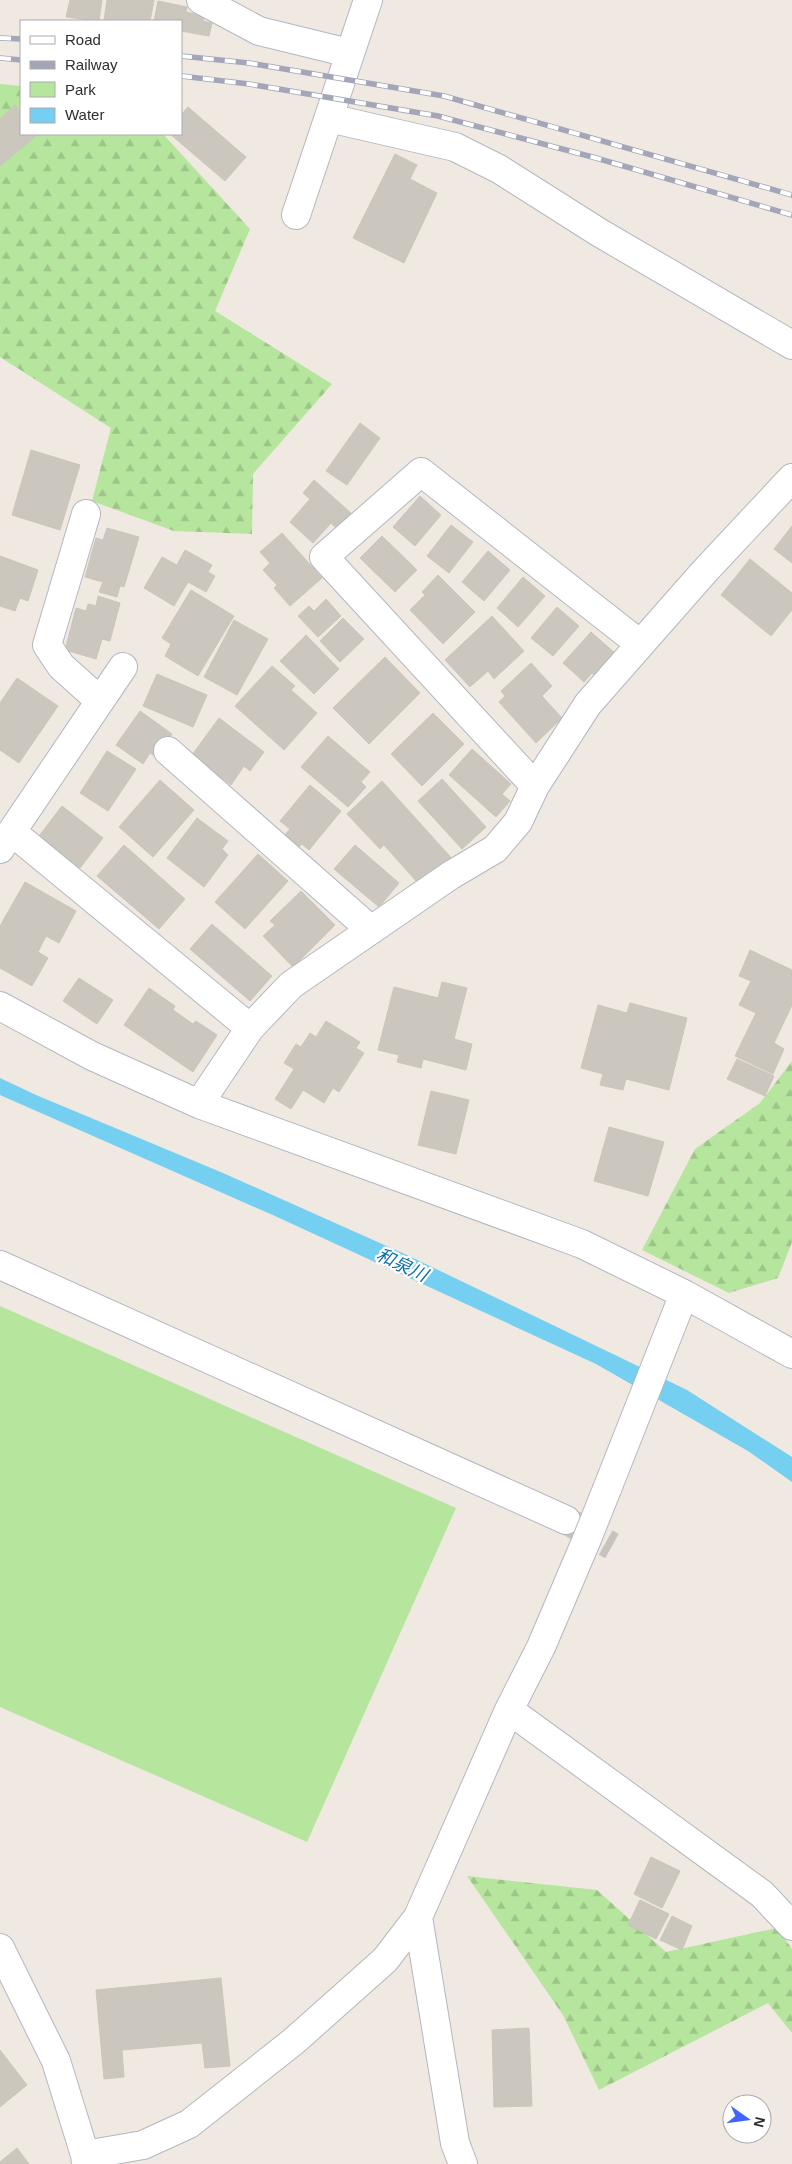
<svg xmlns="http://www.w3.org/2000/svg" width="792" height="2164" font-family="Arial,'Noto Sans JP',sans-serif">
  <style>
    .forest { fill: url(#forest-firs) }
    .park { fill: #b6e59e }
    .water { fill: #75cff0 }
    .building { fill: #cbc7bf; stroke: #cbc5ba }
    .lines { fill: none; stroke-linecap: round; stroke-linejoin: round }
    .minor-tunnel { stroke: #c8c4bd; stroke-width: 28; stroke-dasharray: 28 14; stroke-linecap: butt }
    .minor-casing { stroke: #b4b7c1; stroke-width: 30 }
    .minor { stroke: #fff; stroke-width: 28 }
    .rail-casing { stroke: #a3a6b8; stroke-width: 5.5 }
    .rail { stroke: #fff; stroke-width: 4; stroke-dasharray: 11; stroke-linecap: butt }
    .minor-bridge-casing { stroke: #b4b7c1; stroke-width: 30; stroke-linecap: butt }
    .minor-bridge { stroke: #fff; stroke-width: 28 }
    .labels { text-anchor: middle; stroke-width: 4.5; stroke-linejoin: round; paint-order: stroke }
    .water-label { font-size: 18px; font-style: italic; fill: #0d6fa3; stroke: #fff }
  </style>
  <defs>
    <pattern id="forest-firs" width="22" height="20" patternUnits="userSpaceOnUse" patternTransform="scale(1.25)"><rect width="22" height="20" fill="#b6e59e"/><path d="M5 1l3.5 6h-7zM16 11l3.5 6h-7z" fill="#9dc588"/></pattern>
  </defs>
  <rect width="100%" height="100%" fill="#efe9e1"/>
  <path class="forest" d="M0 84 21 86V134H163L250 229 215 311 332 384 253 474 252 534 174 531 92 501 111 428 0 357Z
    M792 1061V1242L778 1278 729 1293 642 1250 695 1149 760 1103Z
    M467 1876 597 1890 666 1952 777 1928 792 1949V2033L768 2003 599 2090 563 2015Z"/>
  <path class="park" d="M0 1306 456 1508 307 1842 0 1707Z"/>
  <path class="water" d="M0 1078 36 1095 223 1173 409 1256 615 1355 687 1390 792 1457V1482L748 1451 596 1364 275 1216 0 1095Z"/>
  <path class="building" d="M70 0H102L99 21 66 17Z
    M107 0H154L150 21 104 20Z
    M158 1 187 7 186 12 204 16 203 21 212 23 209 36 181 31V21H154Z
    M15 105 21 113V134H38L0 166V119Z
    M188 107 246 157 225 181 170 134H181V115Z
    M395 154 417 165 410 179 437 193 404 263 353 238Z
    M360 423 380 438 347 485 326 471Z
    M31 450 80 465 60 530 12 515Z
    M314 480 351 513 337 529 331 523 313 543 290 522 310 499 303 493Z
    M420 496 441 515 415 546 393 527Z
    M451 525 473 542 449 573 427 556Z
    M792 526V563L774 549Z
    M107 528 139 537 124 587 120 586 117 597 99 592 103 582 85 577 96 538 103 540Z
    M282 533 322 578 290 606 274 588 277 585 263 570 270 563 260 552Z
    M382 536 417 570 395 592 360 558Z
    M185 550 212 565 208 572 215 576 206 592 188 582 174 606 144 588 162 557 177 565Z
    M488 551 510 570 484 601 462 582Z
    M0 556 38 570 28 601 20 598 15 611 0 606Z
    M750 559 792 593V610L771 636 721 595Z
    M438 575 475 612 443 644 410 610 425 595 422 592Z
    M523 577 545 596 518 627 497 608Z
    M191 590 234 616 198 676 165 656 171 644 162 638Z
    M98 596 120 603 110 641 102 639 96 659 65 650 76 608 86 611 88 604 96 606Z
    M326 599 341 616 318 637 298 616 309 606 314 611Z
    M557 607 579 626 553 656 531 638Z
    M492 616 524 651 494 679 488 671 470 687 445 660Z
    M343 618 364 639 340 662 320 641Z
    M234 620 268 639 237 695 204 677Z
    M591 632 616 654 596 676 592 673 584 682 563 663Z
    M306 635 339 669 314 694 280 661Z
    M385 657 420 693 369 744 333 708Z
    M531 663 552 686 542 696 562 718 536 743 499 702 505 696 501 691Z
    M272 666 295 686 291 690 317 713 284 750 235 706Z
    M157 674 207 695 193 727 143 706Z
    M17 678 58 706 19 763 0 750V703Z
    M140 711 172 734 156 757 150 753 143 764 116 745Z
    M433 713 464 744 422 786 391 754Z
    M219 718 264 752 250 771 244 766 231 785 192 755Z
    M328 736 370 772 361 782 366 787 348 807 301 767Z
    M472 749 511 784 502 794 510 801 496 817 449 775Z
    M107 751 136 769 108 811 80 793Z
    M442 779 486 827 462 849 418 801Z
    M160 780 194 810 153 857 119 827Z
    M382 781 455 862 417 882 384 845 380 849 347 814Z
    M310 785 341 811 309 850 302 844 297 849 283 837 290 829 280 821Z
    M62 806 103 838 80 868 39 836Z
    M197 818 228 841 222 849 228 855 204 887 167 858Z
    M124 845 185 899 159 929 97 876Z
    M355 845 399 883 379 907 334 869Z
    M258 854 288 881 245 929 215 902Z
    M25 882 76 911 59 943 46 936 38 952 48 958 32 986 0 968V926Z
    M301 891 335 925 293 967 263 936 275 925 270 921Z
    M212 924 272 976 250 1001 190 949Z
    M750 950 792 970V1005L774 1043 784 1049 773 1074 735 1056 756 1013 739 1005 751 981 739 976Z
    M79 978 113 1000 97 1024 63 1001Z
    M442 982 467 988 454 1039 472 1044 466 1070 423 1059 421 1068 397 1062 399 1055 378 1050 394 987 438 998Z
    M149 988 175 1006 173 1010 193 1024 196 1021 217 1035 193 1072 124 1025Z
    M630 1003 687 1018 669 1090 626 1079 623 1090 600 1085 603 1074 581 1068 598 1005 627 1013Z
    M326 1021 360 1042 356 1048 364 1053 339 1092 333 1088 324 1103 303 1090 291 1109 275 1099 294 1069 284 1063 296 1044 301 1047 310 1033 316 1037Z
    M737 1059 774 1076 765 1096 727 1079Z
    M431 1091 469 1100 456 1154 418 1145Z
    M609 1127 664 1142 648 1196 594 1181Z
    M651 1857 680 1871 662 1908 634 1894Z
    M640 1900 669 1914 656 1939 628 1925Z
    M672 1916 692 1926 682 1950 660 1940Z
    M221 1978 230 2066 205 2068 202 2043 122 2050 124 2077 104 2079 96 1990Z
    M529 2028 532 2106 494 2107 492 2030Z
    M0 2050 27 2085 0 2107Z
    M17 2148 29 2164H0V2162Z"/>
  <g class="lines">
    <path class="minor-tunnel" d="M569 1522 612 1546"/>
    <defs>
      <path id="minor" d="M201 0 259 31 349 53
        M329 118 455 147 499 169 600 233 792 345
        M296 215 368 0
        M86 514 47 645 61 666 100 701
        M168 751 371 930
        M535 786 324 557 421 472 640 644
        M12 832 250 1028
        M0 849 123 667
        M0 1006 92 1056 199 1104 582 1244 684 1294 792 1354
        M199 1104 250 1028 291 985 451 875 495 849 518 822 535 786 588 704 704 572 792 478
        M0 1265 566 1520
        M607 1489 684 1294
        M509 1710 762 1894 792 1926
        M418 1917 455 2143 463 2164
        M0 1948 56 2061 85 2155 86 2164
        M85 2155 143 2145 189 2124 294 2041 385 1960 418 1917 509 1710 541 1647 587 1539"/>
    </defs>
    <use href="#minor" class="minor-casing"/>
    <use href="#minor" class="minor"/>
    <defs>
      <path id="rail" d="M0 38 21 39
        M181 56 249 63 444 96 792 195
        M0 58 21 60
        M181 76 249 84 438 116 596 158 792 215"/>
    </defs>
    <use href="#rail" class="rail-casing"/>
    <use href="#rail" class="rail"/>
    <defs>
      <path id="minor-bridge" d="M587 1539 607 1489"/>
    </defs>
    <use href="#minor-bridge" class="minor-bridge-casing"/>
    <use href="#minor-bridge" class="minor-bridge"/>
  </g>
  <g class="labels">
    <g class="water-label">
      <text transform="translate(402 1265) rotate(25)" y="6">和泉川</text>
    </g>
  </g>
  <rect x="20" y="20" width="162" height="115" fill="#ffffff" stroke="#ababab"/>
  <rect x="30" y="36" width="25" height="8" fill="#ffffff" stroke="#ababab"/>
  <text x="65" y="45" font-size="15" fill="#2e2e2e">Road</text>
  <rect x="30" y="61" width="25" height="8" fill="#a3a6b8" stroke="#ababab"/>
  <text x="65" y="70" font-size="15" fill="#2e2e2e">Railway</text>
  <rect x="30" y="82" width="25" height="15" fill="#b6e59e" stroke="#ababab"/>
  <text x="65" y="95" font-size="15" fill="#2e2e2e">Park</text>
  <rect x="30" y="108" width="25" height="15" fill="#75cff0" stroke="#ababab"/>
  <text x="65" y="120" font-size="15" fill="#2e2e2e">Water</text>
  <g transform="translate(747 2119) rotate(104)"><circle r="24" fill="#ffffff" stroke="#ababab"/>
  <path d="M0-4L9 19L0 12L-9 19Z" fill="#4264fb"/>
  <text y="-8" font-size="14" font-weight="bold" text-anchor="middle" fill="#2e2e2e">N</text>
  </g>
</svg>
